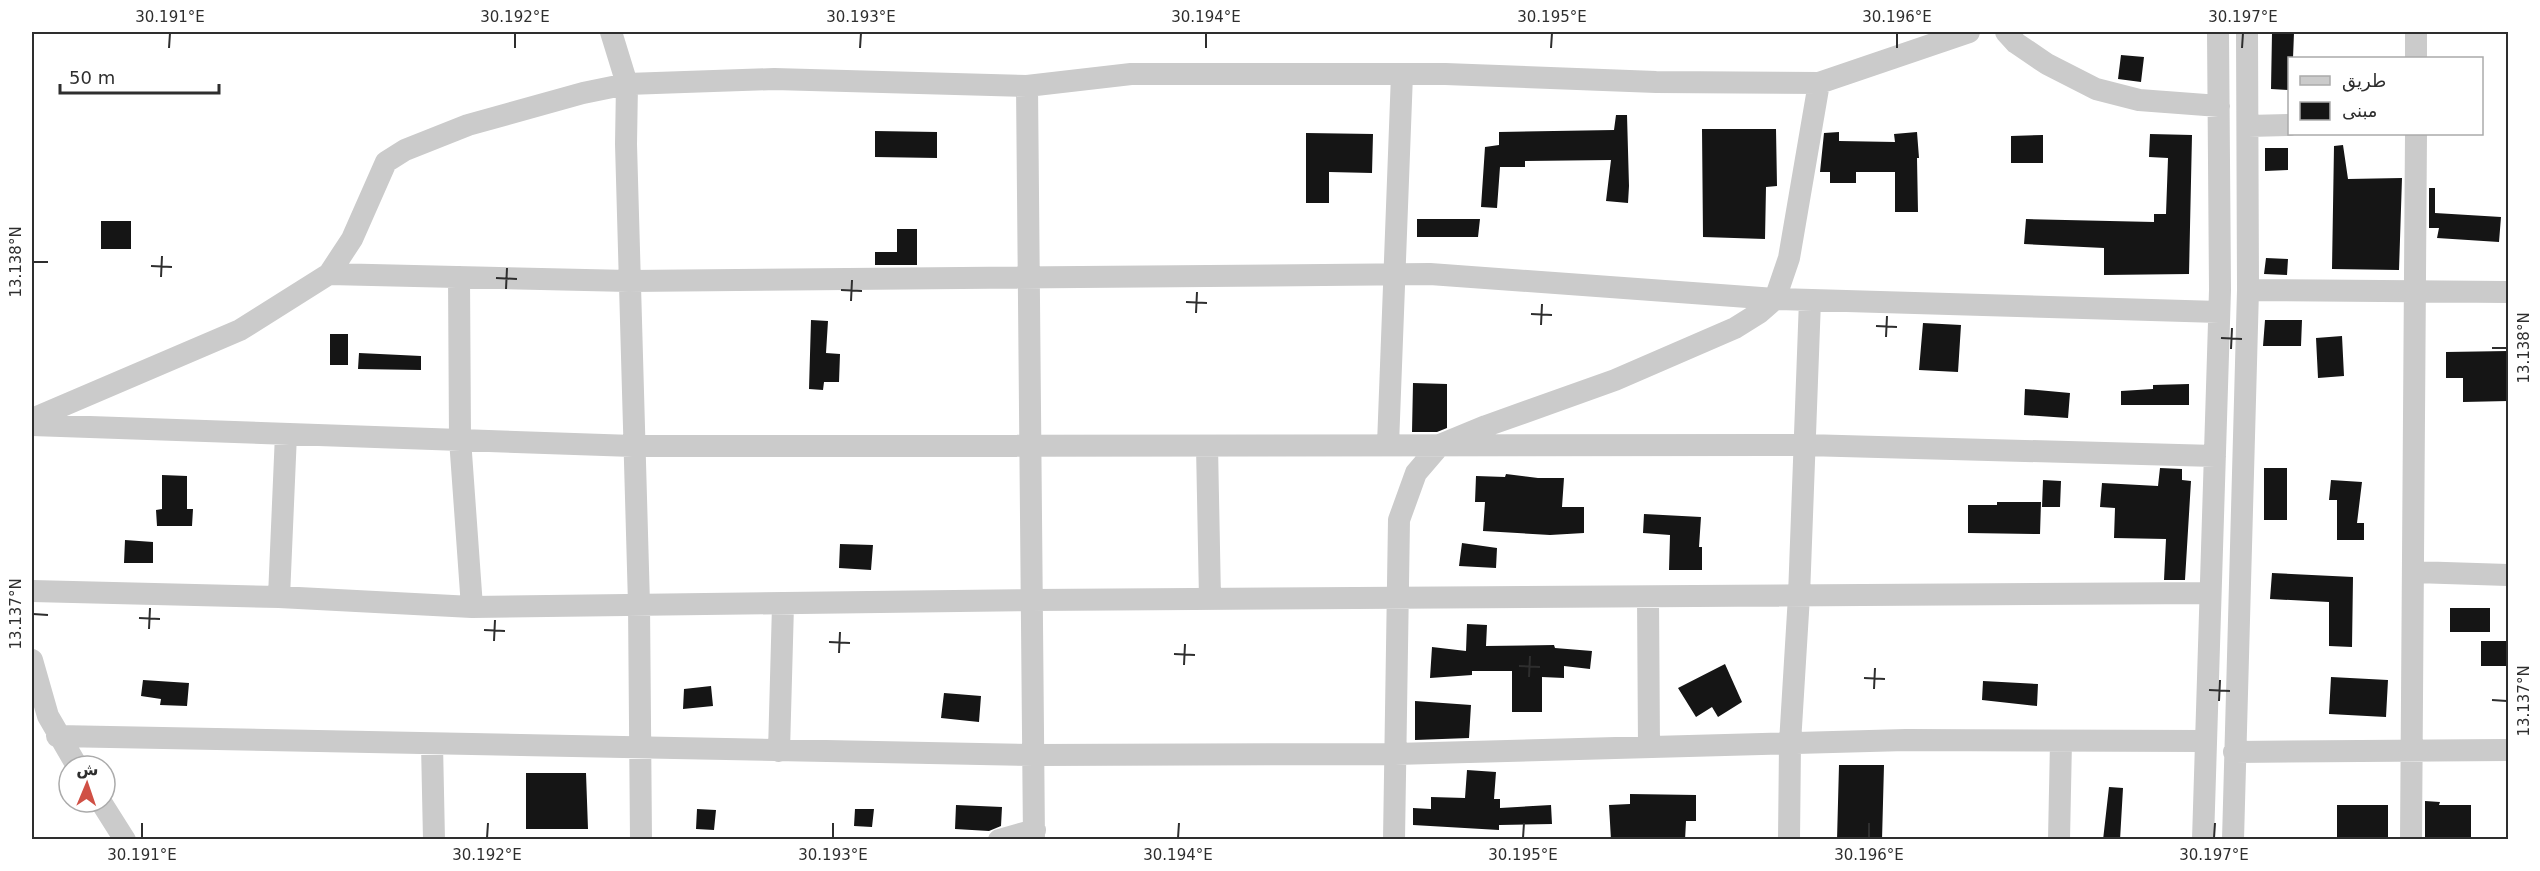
<svg xmlns="http://www.w3.org/2000/svg" width="2540" height="871" font-family="'DejaVu Sans',Vazirmatn,sans-serif">
  <style>
    .building { fill: #151515 }
    .lines { fill: none; stroke-linecap: round; stroke-linejoin: round }
    .minor { stroke: #cbcbcb; stroke-width: 22 }
    .ticks { fill: none; stroke: #2e2e2e; stroke-width: 2 }
    .neatline { fill: none; stroke: #2e2e2e; stroke-width: 2 }
    .ticks-label { font-size: 15px; text-anchor: middle; fill: #2e2e2e }
  </style>
  <rect width="100%" height="100%" fill="#fff"/>
  <path class="building" d="M2272 33H2294L2293 58H2289V90L2271 89Z
    M2121 55 2144 57 2141 82 2118 79Z
    M1616 115H1627L1629 186 1628 203 1606 201 1611 160 1525 161V167H1500L1497 208 1481 207 1485 147 1499 145V132L1614 130Z
    M1702 129H1776L1777 186 1766 187 1765 239 1703 237Z
    M875 131 937 132V158L875 157Z
    M1839 132V141L1895 142 1894 134 1917 132 1919 158H1917L1918 212H1895V172H1856V183H1830V172H1820L1824 133Z
    M1306 133 1373 134 1372 173 1329 172V203H1306Z
    M2150 134 2192 135 2189 274 2104 275V248L2024 244 2026 219 2154 222V214H2166L2168 158 2149 157Z
    M2043 135V163H2011V136Z
    M2343 145 2348 179 2402 178 2399 270 2332 269 2334 146Z
    M2265 148H2288V170L2265 171Z
    M2429 188H2435V213L2501 217 2499 242 2437 238 2439 228H2429Z
    M1417 219H1480L1478 237H1417Z
    M101 221H131V249H101Z
    M897 229H917V265H875V252H897Z
    M2266 258 2288 259 2287 275 2264 274Z
    M811 320 828 321 826 353 840 354 839 382H824L823 390 809 389Z
    M2265 320H2302L2301 346H2263Z
    M1923 323 1961 325 1958 372 1919 370Z
    M330 334H348V365H330Z
    M2342 336 2344 376 2318 378 2316 338Z
    M2508 351V401L2463 402V378H2446V352Z
    M359 353 421 356V370L358 369Z
    M1413 383 1447 384V428L1437 432H1412Z
    M2189 384V405H2121V391L2153 389V385Z
    M2025 389 2070 393 2068 418 2024 415Z
    M2160 468 2182 469V480L2191 481 2185 580H2164L2166 539 2114 538 2115 508 2100 507 2102 483 2158 486Z
    M2264 468H2287V520H2264Z
    M1506 474 1538 478H1564L1562 507H1584V533L1550 535 1483 531 1485 502H1475L1476 476 1505 477Z
    M162 475 187 476V509H193L192 526H157L156 510 162 509Z
    M2043 480 2061 481 2060 507H2042Z
    M2331 480 2362 482 2357 523H2364V540H2337V500H2329Z
    M1997 502H2041L2040 534 1968 533V505H1997Z
    M1644 514 1701 517 1699 547H1702V570H1669L1670 535 1643 533Z
    M125 540 153 542V563H124Z
    M1462 543 1497 548 1496 568 1459 566Z
    M840 544 873 545 871 570 839 568Z
    M2272 573 2353 577 2352 647 2329 646V602L2270 599Z
    M2450 608H2490V632H2450Z
    M1467 624 1487 625 1486 646 1554 645 1555 648 1592 651 1590 669 1564 666V678L1542 677V712H1512V671H1472V675L1430 678 1432 647 1466 651Z
    M2481 641H2508V666H2481Z
    M1725 664 1742 702 1718 717 1712 707 1696 717 1678 688Z
    M2331 677 2388 680 2386 717 2329 714Z
    M143 680 189 683 187 706 160 705 161 699 141 696Z
    M1983 681 2038 684 2037 706 1982 700Z
    M711 686 713 706 683 709 684 689Z
    M944 693 981 696 979 722 941 718Z
    M1415 701 1471 705 1469 738 1415 740Z
    M1839 765H1884L1882 840H1837Z
    M1467 770 1496 772 1494 799H1500V808L1551 805 1552 824 1499 825V830L1413 825V808L1431 809V797L1465 798Z
    M526 773H586L588 829H526Z
    M2109 787 2123 788 2120 840H2103Z
    M1630 794 1696 795V821H1686L1685 840H1611L1609 805 1630 804Z
    M2425 801 2440 802 2439 805H2471V840H2425Z
    M956 805 1002 807 1001 826 989 831 955 829Z
    M2337 805H2388V840H2337Z
    M697 809 716 810 714 830 696 829Z
    M855 809H874L872 827 854 826Z"/>
  <g class="lines">
    <path class="minor" d="M611 32 627 84 626 144 639 604 641 840
      M2006 32 2016 43 2047 64 2096 89 2139 100 2219 106
      M2416 32V58
      M1027 86 1034 840
      M2248 126 2290 125
      M329 274 629 281 1430 274 1775 299 2219 312
      M459 277 460 439 472 607
      M2248 290 2508 292
      M32 419 240 330 329 274 352 239 386 162 405 150 468 125 583 93 627 84 774 79 1027 86 1131 74H1445L1656 82 1819 83 1969 32
      M32 425 633 446 1805 445 2215 456
      M1388 445 1402 74
      M1207 446 1210 599
      M2414 572 2508 575
      M32 591 279 597 472 607 1032 600 2210 593
      M279 597 286 434
      M1648 597 1649 747
      M32 660 48 716 77 766
      M57 736 1034 755 1395 754 1906 740 2206 741
      M432 744 434 840
      M779 751 783 605
      M2234 752 2508 750
      M101 802 125 840
      M999 840 1035 830
      M1394 840 1399 520 1416 473 1440 445 1486 426 1615 380 1735 328 1759 313 1775 299 1789 258 1819 83
      M1789 840 1790 743 1799 596 1810 300
      M2059 840 2061 741
      M2203 840 2220 290 2218 32
      M2233 840 2248 290 2247 32
      M2411 840 2416 134"/>
  </g>
  <path class="ticks" d="M169 48 170 33M515 48V33M860 48 861 33M1206 48V33M1551 48 1552 33M1897 48V33M2242 48 2243 33M33 262H48M151 266 172 267M161 277 162 256M496 278 517 279M506 289 507 268M841 290 862 291M851 301 852 280M1186 302 1207 303M1196 313 1197 292M1531 314 1552 315M1541 325 1542 304M1876 326 1897 327M1886 337 1887 316M2221 338 2242 339M2492 348H2507M2231 349 2232 328M33 614 48 615M139 618 160 619M149 629 150 608M484 630 505 631M494 641 495 620M829 642 850 643M839 653 840 632M1174 654 1195 655M1184 665 1185 644M1519 666 1540 667M1529 677 1530 656M1864 678 1885 679M1874 689 1875 668M2209 690 2230 691M2492 700 2507 701M2219 701 2220 680M142 838V823M487 838 488 823M833 838V823M1178 838 1179 823M1523 838 1524 823M1869 838V823M2214 838 2215 823"/>
  <rect width="2540" height="871" fill="none" stroke="#ffffff" stroke-width="66"/>
  <rect x="2288" y="57" width="195" height="78" fill="#ffffff" stroke="#ababab" stroke-width="1.5"/>
  <rect x="2300" y="76" width="30" height="9" fill="#cbcbcb" stroke="#ababab" stroke-width="1.5"/>
  <text x="2342" y="87" font-size="18" fill="#2e2e2e">طريق</text>
  <rect x="2300" y="102" width="30" height="18" fill="#151515" stroke="#ababab" stroke-width="1.5"/>
  <text x="2342" y="117" font-size="18" fill="#2e2e2e">مبنى</text>
  <g transform="translate(87 784) rotate(2)"><circle r="28" fill="#ffffff" stroke="#ababab" stroke-width="1.5"/>
  <path d="M0-4.5L10 22L0 15L-10 22Z" fill="#d05045"/>
  <text y="-9" font-size="16" font-weight="bold" text-anchor="middle" fill="#2e2e2e">ش</text>
  </g>
  <path d="M60 84v9h159v-9" fill="none" stroke="#2e2e2e" stroke-width="3"/>
  <text x="69" y="84" font-size="18" fill="#2e2e2e" stroke="#ffffff" stroke-width="4.5" paint-order="stroke">50 m</text>
  <rect x="33" y="33" width="2474" height="805" class="neatline"/>
  <g class="ticks-label">
    <text x="170" y="22">30.191°E</text>
    <text x="515" y="22">30.192°E</text>
    <text x="861" y="22">30.193°E</text>
    <text x="1206" y="22">30.194°E</text>
    <text x="1552" y="22">30.195°E</text>
    <text x="1897" y="22">30.196°E</text>
    <text x="2243" y="22">30.197°E</text>
    <text transform="translate(16 262) rotate(-90)" y="5">13.138°N</text>
    <text transform="translate(2524 348) rotate(-90)" y="5">13.138°N</text>
    <text transform="translate(16 614) rotate(-90)" y="5">13.137°N</text>
    <text transform="translate(2524 701) rotate(-90)" y="5">13.137°N</text>
    <text x="142" y="860">30.191°E</text>
    <text x="487" y="860">30.192°E</text>
    <text x="833" y="860">30.193°E</text>
    <text x="1178" y="860">30.194°E</text>
    <text x="1523" y="860">30.195°E</text>
    <text x="1869" y="860">30.196°E</text>
    <text x="2214" y="860">30.197°E</text>
  </g>
</svg>
